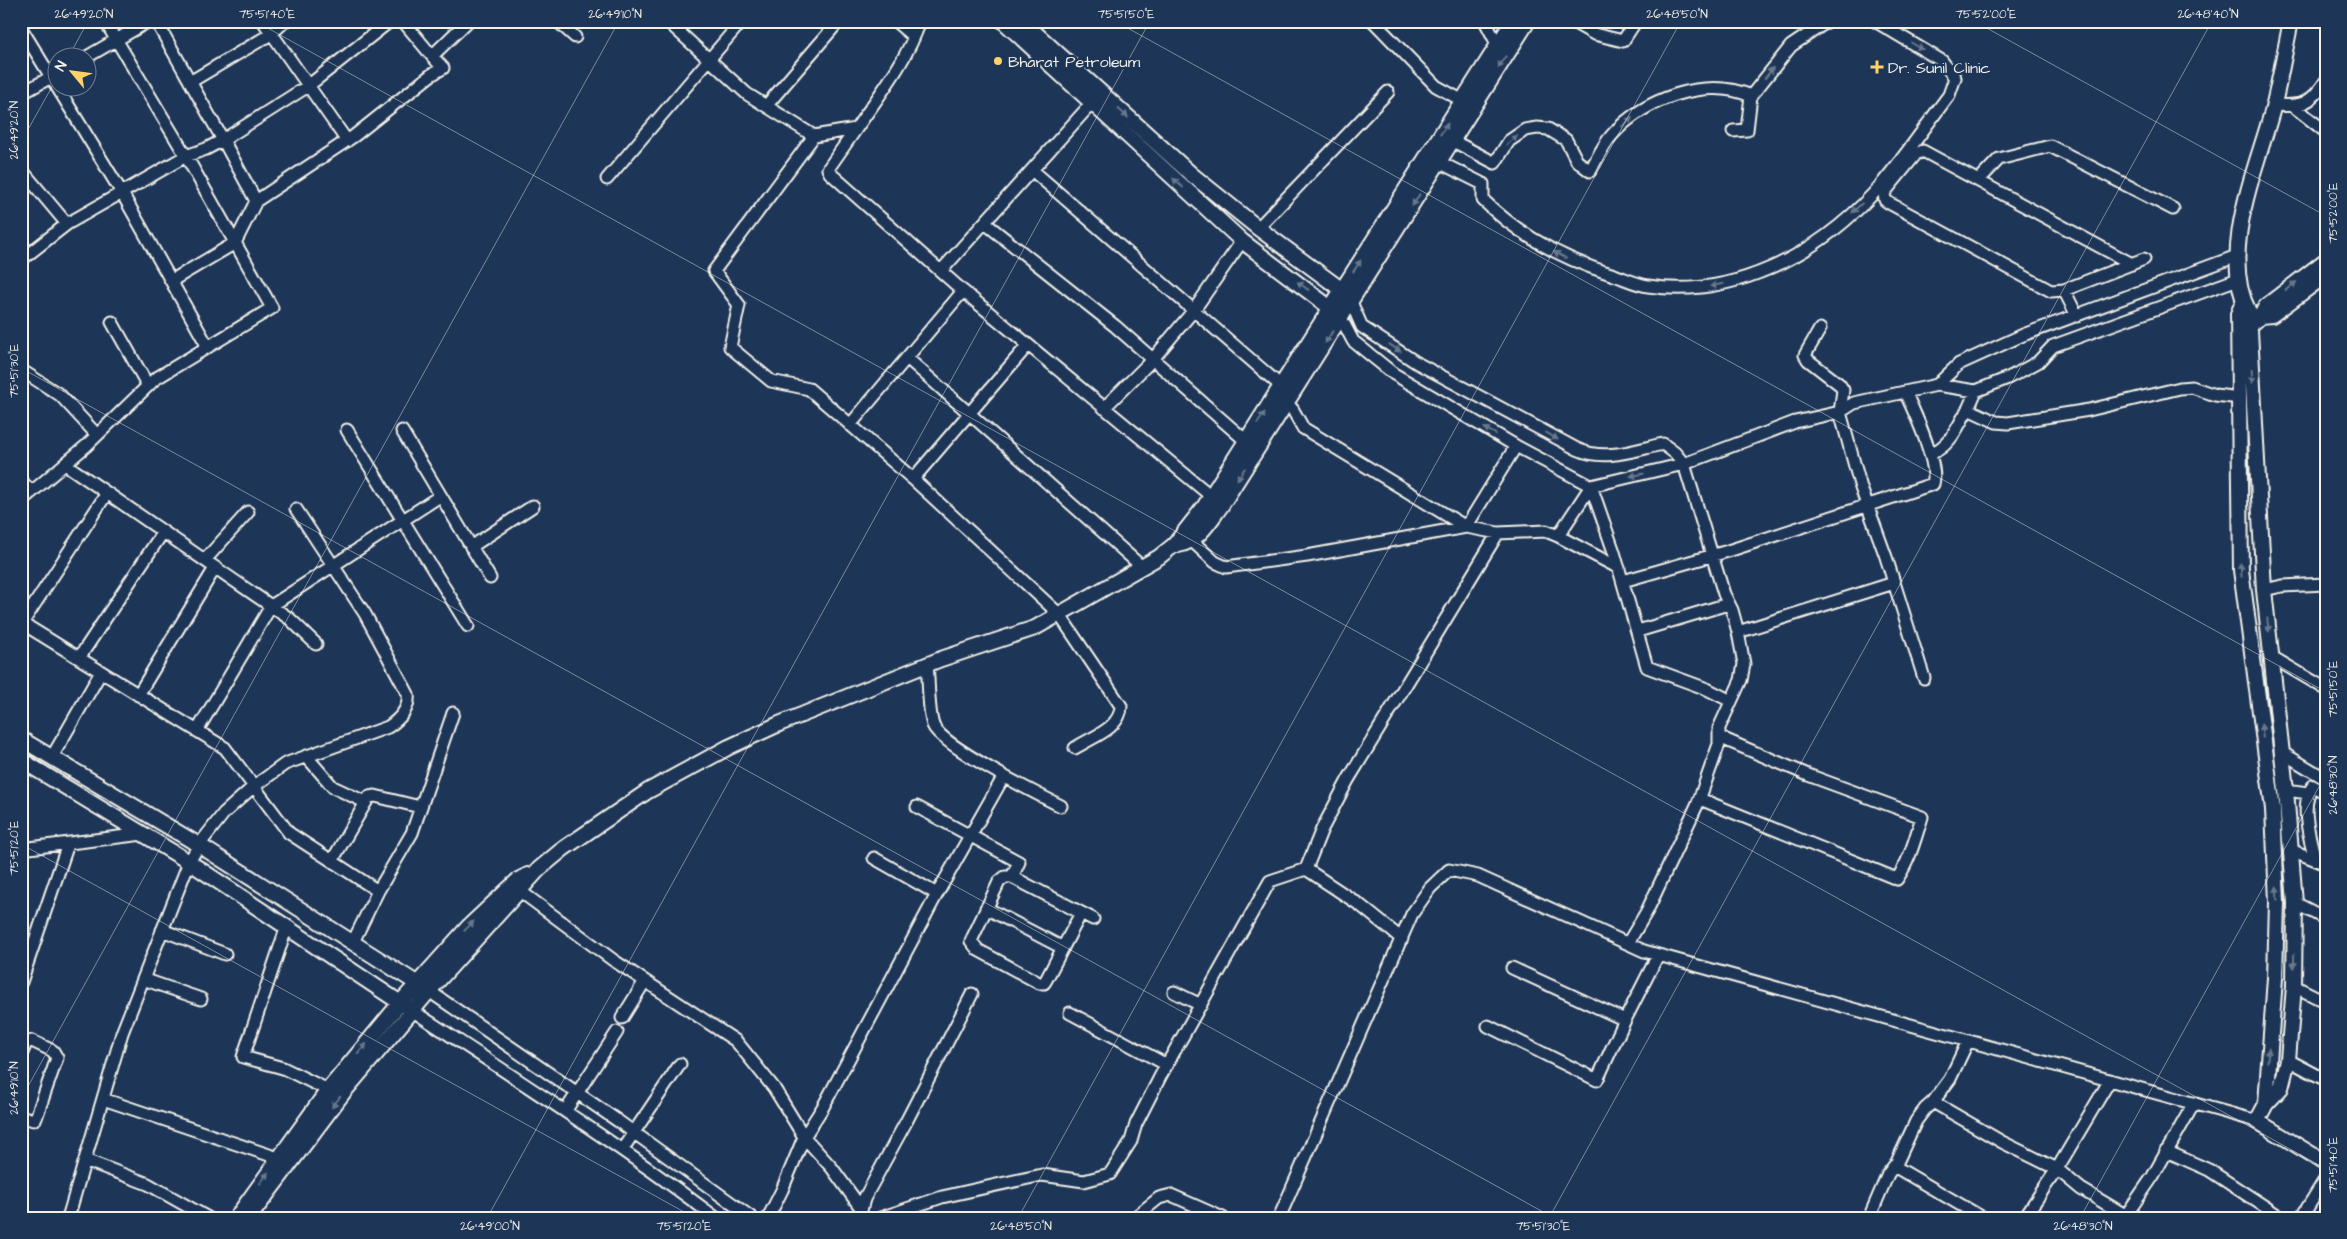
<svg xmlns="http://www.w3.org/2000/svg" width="2347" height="1239" font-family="'Architects Daughter',sans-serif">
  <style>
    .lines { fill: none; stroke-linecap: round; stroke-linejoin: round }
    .minor-casing { stroke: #f4f1e8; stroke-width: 15 }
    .tertiary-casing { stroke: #f4f1e8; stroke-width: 18 }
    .minor { stroke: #1d3557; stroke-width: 11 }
    .tertiary { stroke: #1d3557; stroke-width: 14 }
    .oneway { fill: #68778a }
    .ticks { fill: none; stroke: #f4f1e8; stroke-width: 1; stroke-opacity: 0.45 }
    .poi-dot { fill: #ffd166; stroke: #1d3557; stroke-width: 2 }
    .labels { text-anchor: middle; stroke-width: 4.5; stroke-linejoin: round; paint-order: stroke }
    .poi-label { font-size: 16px; fill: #f4f1e8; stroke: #1d3557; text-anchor: start }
    .neatline { fill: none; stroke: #f4f1e8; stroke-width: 2 }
    .ticks-label { font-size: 12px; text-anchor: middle; fill: #f4f1e8 }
  </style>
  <rect width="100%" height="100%" fill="#1d3557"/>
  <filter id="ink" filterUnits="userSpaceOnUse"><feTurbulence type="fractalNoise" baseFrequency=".02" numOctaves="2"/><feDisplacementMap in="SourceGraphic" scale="10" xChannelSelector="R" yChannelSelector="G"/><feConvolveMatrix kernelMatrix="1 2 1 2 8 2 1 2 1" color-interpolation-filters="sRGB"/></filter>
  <g filter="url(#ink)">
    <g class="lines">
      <defs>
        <path id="minor" d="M156 21 223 140 308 86 390 21
          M263 21 347 141
          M403 21 432 56 468 21
          M557 21 575 37
          M667 21 747 94 814 136 856 129C879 95 907 61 920 21
          M895 21 914 37
          M1373 21 1436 86 1463 101
          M1485 21 1498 46
          M1571 21 1594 34 1623 41 1636 21
          M21 28 122 193 208 347
          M85 58 149 21
          M190 82 271 34 285 21
          M21 94 58 73
          M2273 105C2301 107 2310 105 2326 81
          M766 106 839 21
          M2293 106 2326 132
          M856 129 828 169 830 173 963 291 1211 496
          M1733 131 1747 130 1751 96
          M814 136 714 271 739 305 730 347 771 381 809 389 913 479 1059 614 1121 706C1121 728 1092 737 1075 748
          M1453 141 1495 163 1509 141 1525 130 1537 128 1548 129 1566 140 1577 161 1590 171C1597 159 1603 145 1612 135 1644 99 1706 76 1751 96L1791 46 1828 21
          M1439 162 1483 184V200C1519 235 1560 258 1608 273 1622 277 1634 284 1648 286 1733 299 1816 255 1873 194 1901 163 1924 128 1949 95L1955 78 1942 61 1875 21
          M21 169 67 224
          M1032 170 1281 386
          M607 179 742 21
          M1979 180 1999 159 2050 146 2173 209
          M985 223 1115 326 1246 441
          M1258 228 1388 92
          M21 260 67 224 186 156 206 149 223 140 256 201
          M2132 264 1923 151 1916 154 1884 193 1885 200 1889 203 2051 291 2064 290 2144 259
          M941 271 1091 104
          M171 281 235 243 256 201 354 136 431 75 443 68 432 56
          M2064 290 2077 316
          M1351 302 1362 327 1417 363 1577 449C1605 462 1634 450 1663 444L1675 453 1684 464 1724 594 1732 610 1738 632 1744 664 1741 680 1719 728V744L1698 803 1647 911 1628 943
          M1341 318 1353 341 1394 374 1516 446 1591 486 1684 464 1795 422 1840 412 1854 403 1937 385 1976 391 2008 378 2038 362 2053 346 2238 279
          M112 322 148 386
          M1820 329 1805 355 1808 360 1839 384 1843 390 1840 412 1861 488 1886 557 1924 678
          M907 358 1141 566
          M21 370 60 395 97 435
          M1937 385 1959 364 2023 335 2237 256
          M1976 391 1968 409 1996 422 2008 423 2089 410 2180 388 2192 387 2215 395 2240 398
          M1287 403 1293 410 1303 428 1466 527 1516 446
          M1104 408 1153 359 1194 310 1242 241
          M850 425 963 291
          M347 430 468 626
          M402 431 490 578
          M1930 454C1951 446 1957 427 1968 409
          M65 464 271 606 440 496
          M913 479 1028 345
          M21 481 32 492
          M1591 486 1614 552 1647 667 1707 689 1731 701
          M1591 486 1558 536 1619 568
          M21 501 86 446 155 379 272 308 186 156 105 21
          M1191 540 1215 562 1226 567 1307 556 1466 527 1498 533 1546 531 1558 536
          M471 547 533 506
          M205 560 248 512
          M1623 581 1728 551 1933 484C1939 464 1914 411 1905 392
          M2264 590 2282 586 2326 584
          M22 623 225 748 289 833 378 891
          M21 625 107 493
          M1638 631 1728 604
          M1738 632 1894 583
          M2272 657 2326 689
          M79 658 163 532
          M927 664C929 682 928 710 933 725 941 746 1037 794 1061 806
          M138 695 215 568
          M197 731 271 606 290 619 316 644
          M2281 752 2326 779
          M306 756 333 787 365 802
          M52 757 101 672
          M2286 790 2308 793
          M1700 799 1897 879C1910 860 1915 839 1922 817L1808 775 1719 737
          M917 807 1019 862 1012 877 1093 919
          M21 849 143 834
          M2291 850 2326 864
          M874 858 937 894
          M2315 859C2310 839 2299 804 2313 786L2326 793
          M332 861 369 797 375 796 420 807
          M1306 869 1322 829 1348 780 1498 533
          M1306 869 1360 905 1402 939
          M1012 877H1005L999 882 971 941 978 950 1039 983H1044L1046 980 1081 913
          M520 891 613 960 736 1041 774 1088 804 1137 832 1168 861 1208
          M2295 903 2326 919
          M986 908 1063 948
          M287 926 243 1057 283 1068 328 1090
          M162 930 225 954
          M353 942 378 891 412 833 453 713
          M1512 968 1625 1020 1658 955
          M143 979 201 999
          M21 982 68 844
          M2294 986 2326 1002
          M429 991 618 1121 752 1218
          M1174 992 1201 1005
          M413 1011C515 1078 618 1144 716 1218
          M1070 1013 1167 1065
          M622 1018 645 981
          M1488 1026 1597 1080 1625 1020
          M21 1055 26 1043 32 1041 53 1051 57 1058 36 1118 33 1120 21 1116
          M2288 1060 2326 1080
          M103 1099 278 1158
          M1933 1102 2002 1142 2057 1169 2081 1189 2130 1218
          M566 1110 617 1032
          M622 1150 680 1064
          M2166 1151 2209 1170 2282 1218
          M85 1160 148 1184 208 1218
          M1894 1166 1983 1218
          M68 1218 122 1033 189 862 199 845 224 813 253 787 285 764 388 727C400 719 410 709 408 694L365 614 296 509
          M768 1218 782 1190 804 1137 823 1107 937 894 1004 776
          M859 1218 864 1199 906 1122 972 994
          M880 1218 942 1197 1042 1175 1084 1181 1110 1174 1131 1141 1136 1124 1161 1075 1270 881 1306 869
          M1134 1218 1159 1198 1171 1195 1223 1218
          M1279 1218 1412 914 1430 888 1449 870 1478 876 1644 951 2257 1121
          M1869 1218 1888 1174 1897 1162 1916 1121 1925 1109 1933 1102 1950 1079 1968 1041
          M2024 1218 2057 1169 2110 1080
          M2124 1218 2153 1176 2194 1103
          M2301 1218 2326 1178"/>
        <path id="tertiary" d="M1003 21 1242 241 1337 313
          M1022 21 1191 174 1258 228 1342 290 1347 297
          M2291 21C2285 50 2280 79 2273 108 2257 168 2218 253 2249 312L2264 590 2286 790 2295 903 2294 986 2288 1060 2281 1088 2266 1104 2257 1121 2326 1163
          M2243 302 2238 314 2241 570 2273 809 2277 902 2275 978 2266 1104
          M2261 316 2272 315 2326 275
          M2244 331 2261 316 2266 306 2326 260
          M1178 545C1198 542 1210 521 1221 506L1528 21
          M21 739 199 845 429 991
          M21 760 189 862 408 1008
          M236 1218 328 1090 400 1003 469 926 518 880 528 875
          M249 1218 343 1093 429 991 539 869 563 849 648 791 729 747 779 724 941 659 1035 628 1159 557 1174 545 1204 507 1513 21"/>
      </defs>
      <use href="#minor" class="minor-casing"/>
      <use href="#tertiary" class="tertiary-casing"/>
      <use href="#minor" class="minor"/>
      <use href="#tertiary" class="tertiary"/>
    </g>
    <defs><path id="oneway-solid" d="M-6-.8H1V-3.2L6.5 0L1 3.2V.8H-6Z" transform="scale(1.25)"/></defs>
    <g class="oneway">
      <use href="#oneway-solid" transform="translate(1917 46) rotate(30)"/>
      <use href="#oneway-solid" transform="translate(1502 62) rotate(122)"/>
      <use href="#oneway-solid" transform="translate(1769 73) rotate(-52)"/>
      <use href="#oneway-solid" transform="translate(1123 113) rotate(42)"/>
      <use href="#oneway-solid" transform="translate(1627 122) rotate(-41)"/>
      <use href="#oneway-solid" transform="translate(1444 129) rotate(-57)"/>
      <use href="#oneway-solid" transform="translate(1512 140) rotate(-41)"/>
      <use href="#oneway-solid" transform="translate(1178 183) rotate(-138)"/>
      <use href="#oneway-solid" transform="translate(1416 200) rotate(122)"/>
      <use href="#oneway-solid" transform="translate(1857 208) rotate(137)"/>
      <use href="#oneway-solid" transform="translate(1560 255) rotate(-151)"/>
      <use href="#oneway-solid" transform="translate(1357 266) rotate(-57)"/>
      <use href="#oneway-solid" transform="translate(1717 285) rotate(169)"/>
      <use href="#oneway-solid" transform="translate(1303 286) rotate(-144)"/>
      <use href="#oneway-solid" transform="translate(2291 286) rotate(-38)"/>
      <use href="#oneway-solid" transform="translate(1329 337) rotate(122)"/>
      <use href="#oneway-solid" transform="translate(1395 348) rotate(33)"/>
      <use href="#oneway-solid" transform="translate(2252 376) rotate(87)"/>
      <use href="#oneway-solid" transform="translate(1261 418) rotate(-57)"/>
      <use href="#oneway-solid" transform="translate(1490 431) rotate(-151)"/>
      <use href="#oneway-solid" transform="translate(1552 436) rotate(31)"/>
      <use href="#oneway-solid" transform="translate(1241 474) rotate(123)"/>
      <use href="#oneway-solid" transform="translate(1637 475) rotate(169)"/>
      <use href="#oneway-solid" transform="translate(2241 570) rotate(-95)"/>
      <use href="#oneway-solid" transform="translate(2268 625) rotate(83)"/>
      <use href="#oneway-solid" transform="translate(2262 731) rotate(-97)"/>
      <use href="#oneway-solid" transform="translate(2277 893) rotate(-93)"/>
      <use href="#oneway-solid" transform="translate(469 926) rotate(-46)"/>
      <use href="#oneway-solid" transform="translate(2294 961) rotate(91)"/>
      <use href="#oneway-solid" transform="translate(362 1049) rotate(-50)"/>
      <use href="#oneway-solid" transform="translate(2268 1055) rotate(-85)"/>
      <use href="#oneway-solid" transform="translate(336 1102) rotate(127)"/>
      <use href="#oneway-solid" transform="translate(264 1178) rotate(-54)"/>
    </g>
  </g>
  <path class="ticks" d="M255 21 2326 1169M1115 21 2326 692M1974 21 2326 216M68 58 88 21M21 142 58 76M21 368 1554 1218M21 844 695 1218M21 1099 619 21M487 1218 1150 21M1018 1218 1681 21M1549 1218 2212 21M2080 1218 2326 774"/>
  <g class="poi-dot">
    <circle cx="998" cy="61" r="5"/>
    <path d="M1874.5 59.5h5v5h5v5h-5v5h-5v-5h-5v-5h5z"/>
  </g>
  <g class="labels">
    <g class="poi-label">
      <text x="1008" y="67">Bharat Petroleum</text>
      <text x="1888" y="73">Dr. Sunil Clinic</text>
    </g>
  </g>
  <rect width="2347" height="1239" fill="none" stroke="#1d3557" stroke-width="55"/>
  <g transform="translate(72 72) rotate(299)"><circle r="24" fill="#1d3557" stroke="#738091"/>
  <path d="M0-4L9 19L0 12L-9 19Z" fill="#ffd166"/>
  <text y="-8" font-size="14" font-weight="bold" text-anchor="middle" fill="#f4f1e8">N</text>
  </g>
  <rect x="28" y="28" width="2292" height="1184" class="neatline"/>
  <g class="ticks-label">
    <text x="84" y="18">26°49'20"N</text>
    <text x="267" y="18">75°51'40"E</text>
    <text x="615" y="18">26°49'10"N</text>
    <text x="1126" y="18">75°51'50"E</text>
    <text x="1677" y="18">26°48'50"N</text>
    <text x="1986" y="18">75°52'00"E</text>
    <text x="2208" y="18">26°48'40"N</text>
    <text transform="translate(14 130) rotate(-90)" y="4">26°49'20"N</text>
    <text transform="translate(2333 213) rotate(-90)" y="4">75°52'00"E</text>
    <text transform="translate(14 371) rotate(-90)" y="4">75°51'30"E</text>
    <text transform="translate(2333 689) rotate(-90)" y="4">75°51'50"E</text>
    <text transform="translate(2333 785) rotate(-90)" y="4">26°48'30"N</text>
    <text transform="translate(14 848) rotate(-90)" y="4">75°51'20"E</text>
    <text transform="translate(14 1088) rotate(-90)" y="4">26°49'10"N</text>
    <text transform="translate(2333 1165) rotate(-90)" y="4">75°51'40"E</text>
    <text x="490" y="1230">26°49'00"N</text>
    <text x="684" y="1230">75°51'20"E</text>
    <text x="1021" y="1230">26°48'50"N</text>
    <text x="1543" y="1230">75°51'30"E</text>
    <text x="2083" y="1230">26°48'30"N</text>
  </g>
</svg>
